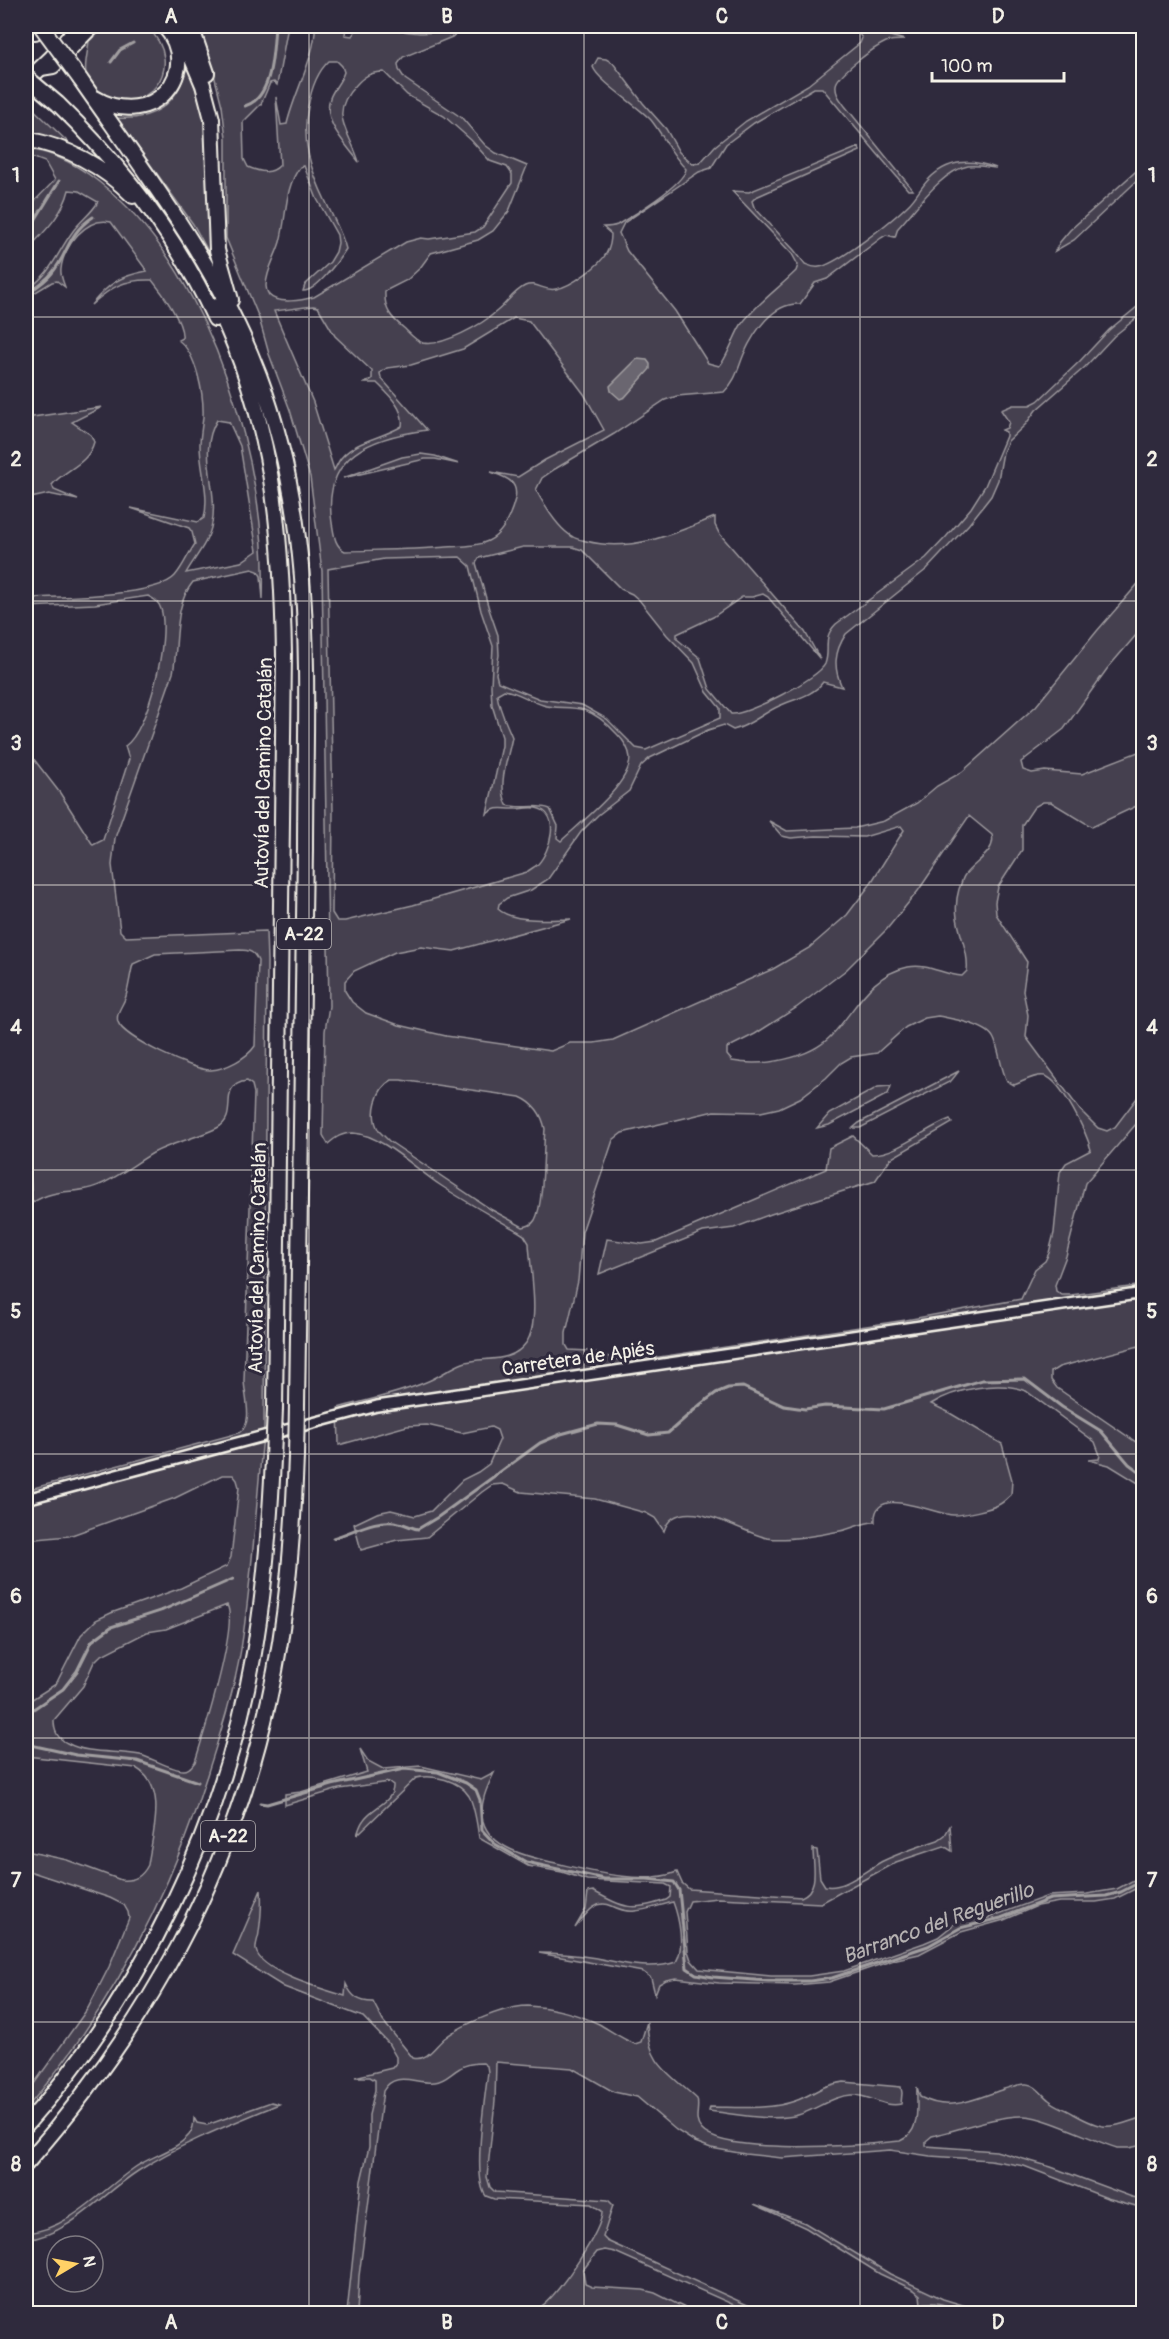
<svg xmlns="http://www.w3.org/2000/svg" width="1169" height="2339" font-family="Pangolin,sans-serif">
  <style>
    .green { fill: #454050; stroke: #9c989c; stroke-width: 1.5; fill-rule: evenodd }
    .water { fill: #6a6670; stroke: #a19ea0; stroke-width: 1.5 }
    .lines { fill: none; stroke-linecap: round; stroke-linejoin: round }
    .stream { stroke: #a19ea0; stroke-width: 3 }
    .tertiary-casing { stroke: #f4f1e8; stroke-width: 14 }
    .trunk-casing { stroke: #f4f1e8; stroke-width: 18 }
    .motorway-casing { stroke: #f4f1e8; stroke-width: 18 }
    .tertiary { stroke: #2f2a3d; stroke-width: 9 }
    .trunk { stroke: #2f2a3d; stroke-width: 14 }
    .motorway { stroke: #2f2a3d; stroke-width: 14 }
    .motorway-bridge-casing { stroke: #f4f1e8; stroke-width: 18; stroke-linecap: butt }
    .motorway-bridge { stroke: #2f2a3d; stroke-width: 14 }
    .grid { fill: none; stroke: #f4f1e8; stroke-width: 1.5; stroke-opacity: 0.55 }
    .labels { text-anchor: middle; stroke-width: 6; stroke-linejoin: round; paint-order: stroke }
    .shield { fill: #2f2a3d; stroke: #b9b5b5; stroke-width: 1.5 }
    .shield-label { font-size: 18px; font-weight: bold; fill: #f4f1e8 }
    .street-label { font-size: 20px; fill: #f4f1e8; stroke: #2f2a3d }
    .water-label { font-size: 21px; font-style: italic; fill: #b6b2b2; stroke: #2f2a3d }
    .neatline { fill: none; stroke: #f4f1e8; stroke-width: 2 }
    .grid-label { font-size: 20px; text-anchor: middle; font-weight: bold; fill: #f4f1e8 }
  </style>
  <rect width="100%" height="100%" fill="#2f2a3d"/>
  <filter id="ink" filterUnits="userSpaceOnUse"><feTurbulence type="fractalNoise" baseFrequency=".0167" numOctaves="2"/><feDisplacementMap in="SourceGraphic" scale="12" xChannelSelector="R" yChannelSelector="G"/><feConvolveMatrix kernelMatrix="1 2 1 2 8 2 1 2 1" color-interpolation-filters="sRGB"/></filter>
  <g filter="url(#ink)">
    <path class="green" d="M108 26 147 27C191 68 142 123 100 91 94 87 87 81 86 74 84 64 88 51 89 41Z
      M197 26H288L277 85 274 82 270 83 261 104 243 122 244 159 248 167C260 172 271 175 280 165L276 97 281 125 287 124C293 96 317 52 315 26H346L345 35 352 36 359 26C388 26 418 39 448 29V26H466L452 37 403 57 398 64 399 70 405 79 462 118 485 145 496 153 527 166 509 211 493 231 478 240 431 253 420 268 407 280 385 291C384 310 391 318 405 329 410 334 416 341 423 343 442 347 483 324 497 311 506 304 514 291 525 286 536 281 545 292 556 289 570 287 601 265 607 252 610 247 611 240 611 234L603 227C608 227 612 227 617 225 631 217 684 184 686 169 671 155 664 136 651 120 638 106 598 81 593 67L598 58 606 59 613 63 643 103 666 129 679 152 692 164 700 163 715 146 746 121 808 85 860 43 862 38 853 26 905 40C899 40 891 40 886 42 875 47 837 74 836 85 835 94 840 99 845 106L913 190H908L822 88H814L754 123 726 144 711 168 699 172 624 223 619 233 627 251 675 311 708 363 719 366C725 363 735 334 741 325 754 306 779 288 796 271L798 265 792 254 732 191 749 192 859 147 860 151 756 197 752 201 754 207 794 250 805 264C810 266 814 268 819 267 837 265 894 219 909 204 916 197 921 187 929 179 948 159 972 159 996 168 987 167 977 165 968 166 941 171 916 209 898 228L895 237 886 235 881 238 827 279 815 283 800 304C773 302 754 332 744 354 738 368 736 381 724 392L677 396 665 400 614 434 555 469 542 478 536 490C544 505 558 529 573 537 576 539 582 540 586 541 631 553 674 534 715 517V525L719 533 805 632 820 659 768 597 763 594 752 597H742L713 617 677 634V639L700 658 710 689 731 714C746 716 819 678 825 664 831 648 821 639 836 624L926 558 946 537 971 508 985 486 1006 436V432L1002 430 1007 428 1009 422 1001 410 1013 405H1030L1038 401 1080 361 1109 330 1143 302V313L1114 336 1085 367 1036 410 1026 424 1008 441 1003 452 998 480 991 496 969 524 927 569 846 634C834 652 833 668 842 687L823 682C813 696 794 699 779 706 763 713 750 726 733 730L724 725 708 730 650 758 641 766 629 791 598 815 581 832 548 879 531 890 507 898 499 904 498 909C513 923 552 919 571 919L454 951 421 947 395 952 354 971 345 981V991L352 1002 366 1013 399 1025 446 1036 551 1051 570 1043H594L613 1040 773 969 809 948 847 915 869 886 904 830 901 826 864 837 816 836 791 838 782 836 769 821 787 831 855 828 884 821 917 803 937 786 962 772 1036 706 1097 631 1143 578V627L1107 669 1064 729 1021 762 1023 770 1032 773 1045 771 1082 774 1143 750V803L1092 827 1051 802H1043L1034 807 1022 825V850L998 887 995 902 996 914 1027 962 1023 991 1028 1015 1026 1037 1080 1110 1098 1128 1107 1131 1115 1127 1143 1090V1116L1085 1183 1066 1256 1055 1285 1056 1291 1062 1295H1071L1143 1285V1345L1059 1367 1051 1372V1380L1057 1388 1143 1447V1486L1109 1465 1089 1460 1099 1459 1100 1455 1095 1442 1026 1391C1000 1380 954 1389 931 1404L948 1412 1002 1444 1012 1480 1011 1495C1007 1498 1004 1502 1000 1504 992 1509 964 1515 954 1515 937 1516 872 1482 875 1522 862 1522 852 1529 840 1531 820 1535 785 1541 767 1538 742 1533 677 1490 664 1531L655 1518 646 1513 595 1499 521 1492 503 1484 492 1485 482 1492 427 1537 397 1540 361 1550 354 1524 377 1513 391 1510 415 1516 431 1511 462 1480 478 1472 489 1464 500 1439 497 1430 491 1427 462 1433 427 1425 407 1426 339 1445 338 1408C367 1400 398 1394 426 1382 439 1377 450 1368 463 1363 483 1356 510 1365 526 1343 541 1322 530 1268 529 1243L524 1235C496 1218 467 1203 440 1185 417 1170 381 1134 353 1133 342 1133 336 1137 328 1144L323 1135 325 1031 329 1006 322 571 310 477 290 410 269 354 259 318 226 238V138L222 106 209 55ZM329 61H337L342 66 344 72C341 82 333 89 330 98 322 122 346 144 359 162 350 131 327 115 356 85 364 76 371 72 384 72L407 95 444 116 471 140 490 161 507 167 512 174V183L483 227 475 232 429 239 421 238 406 242 314 297C303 300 278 305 269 295 267 292 266 289 266 286 266 271 276 256 280 242 287 217 284 188 300 167L304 166 317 199 337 235 338 243 336 252 330 262 305 285 303 291C316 292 339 260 346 249 342 232 333 218 326 202 311 171 301 142 308 107 311 90 316 73 329 61ZM313 306 318 307 335 336 372 371V379L365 383H377C388 394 405 409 402 426 383 438 356 440 341 458 338 462 336 467 334 470L313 402 274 311ZM514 318 529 321 584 394 604 430 545 460 518 477 491 472C505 477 519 481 515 499 511 514 504 534 488 541 476 547 461 546 447 547 413 550 379 550 345 551 334 546 334 533 332 523 321 455 372 437 427 430L381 378 380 373 387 368 411 365 463 349ZM523 547H573L582 550 621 589 632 594 640 601 667 635 694 663 707 692 720 708V718L646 750 636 748 607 719 582 705 540 699 498 682 496 674 499 655 498 635 489 609 476 563 479 558ZM460 557 470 566 481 611 493 646 491 686 492 705 502 737V746L487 814C496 806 502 809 513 809 520 809 529 807 536 808 562 813 550 851 538 864 535 867 530 869 527 872L413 905 345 921H337L332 913 333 812 328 569 384 559ZM504 690C519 692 529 701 543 705 556 709 570 706 584 710 596 714 608 724 617 734 623 740 629 748 630 758 630 785 580 823 561 841L557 838 558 826 550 809C536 803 521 810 507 805 497 784 508 759 512 737 506 722 499 710 497 694ZM969 816 992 835C997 853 972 863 964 876 962 879 961 885 959 889 949 923 970 944 967 971L962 976C943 975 928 963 908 967 869 975 856 1010 831 1036 809 1059 762 1067 732 1061L727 1055V1048L755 1034 796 1008 846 970 887 929 918 891ZM938 1016C953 1019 988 1025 994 1039 1000 1052 1000 1067 1007 1081L1014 1085C1023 1082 1035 1074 1045 1076 1062 1081 1087 1134 1091 1150L1066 1163 1060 1172 1054 1233 1049 1253 1045 1261 1035 1269 1021 1299 906 1320 646 1359 622 1361 589 1351 569 1350 566 1345V1333L578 1281 582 1232 613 1140 622 1133 714 1111 761 1112 779 1108 800 1098 826 1078 841 1063 851 1057 877 1053 906 1027 925 1018ZM392 1080H401L520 1097C534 1103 542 1114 545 1129 543 1149 544 1204 535 1220 532 1225 528 1226 523 1227L492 1210 389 1141C386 1138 382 1134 379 1131 369 1115 376 1088 392 1080Z
      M189 69 206 121 212 251H208L193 224 117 118C153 121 177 104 186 70Z
      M26 102 69 143 26 130Z
      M26 149C57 152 86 170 110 191 213 279 268 467 263 599L261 576 258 571 252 569 193 582C173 606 179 643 173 673L115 838 112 865 120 931 126 937 266 931 267 961 264 1427C256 1501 253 1575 241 1649 234 1691 221 1731 208 1772 170 1895 110 2010 26 2109V2095L88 2008 109 1967 129 1918 128 1912 124 1905 110 1898 26 1870V1851L67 1860 121 1880C134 1881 142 1877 148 1865 152 1835 169 1787 136 1768L26 1756V1703L56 1684 81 1635 96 1620 111 1613 181 1588 227 1566 231 1557 239 1487 237 1480 233 1475H222L175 1498 69 1536 26 1540V1490L239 1433C254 1423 245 1398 244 1381L254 1093 252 1085 247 1081C215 1085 241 1116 217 1128 197 1138 173 1142 153 1153 134 1164 117 1178 97 1186 74 1195 57 1187 32 1203L26 1110V749L60 793 93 845 103 840 129 759 125 746C149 730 170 637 161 609 159 602 154 599 148 596L95 604 26 607V598C55 597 157 597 175 576 183 567 188 554 195 544L192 532 189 528 131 508 198 522 204 518C210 494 200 470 200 445 200 436 202 427 203 417 204 396 197 353 178 340L182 338C184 323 162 292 152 280 124 279 111 287 91 305 109 283 120 276 147 271L111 222C87 216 63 246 61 269 60 275 63 281 65 287L57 281 52 282 26 298V290C52 274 56 254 73 231 81 220 91 214 98 202L79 191 69 190C63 215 43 233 26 251V210L55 180 45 162 26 155ZM217 420 229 422 240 446 257 551 241 562 186 573C195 557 209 542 212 523 219 489 197 452 217 420ZM240 950C250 950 254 952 258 961L255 1046C247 1058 226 1069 211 1070 195 1071 123 1038 118 1022 115 1013 124 1004 126 996 129 986 130 975 133 964L155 954ZM227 1605C239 1625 203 1736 195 1762 192 1765 190 1770 184 1770 174 1771 152 1758 140 1755 117 1750 88 1755 67 1743 57 1738 54 1731 54 1720L83 1686 94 1662 100 1656 147 1632 166 1629Z
      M1143 165V175L1074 240 1055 251 1060 242 1070 230Z
      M102 407 72 422 91 435 94 442C88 465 65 469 52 485L54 490 78 500 49 494 26 499V418Z
      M421 454 435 456 459 464 435 459H425L343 478 402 457Z
      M959 1071 951 1081 860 1128H853L859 1123Z
      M891 1086 888 1094 829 1125 817 1128 829 1114 878 1087Z
      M950 1119 952 1123 890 1159 875 1181 771 1214 734 1228 703 1232 599 1274 607 1239 642 1244 656 1242 826 1169 829 1148 853 1136 872 1154C898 1154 925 1128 950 1119Z
      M360 1749 368 1761 383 1769 421 1766 481 1780 494 1773C487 1787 479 1804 483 1821 490 1848 529 1857 551 1862 587 1870 641 1886 677 1872L682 1883 689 1889 801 1897C820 1889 813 1866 813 1849L817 1850 820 1878 825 1886C846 1890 867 1868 885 1860 902 1852 920 1846 938 1840L945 1835 950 1826 952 1851 944 1846 896 1862 821 1903 718 1898 690 1901 685 1912 688 1951 691 1960 699 1969 771 1976H809L844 1971 924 1943 938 1937 958 1921 988 1918 1048 1896 1087 1894 1117 1889 1143 1875V1885L1115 1899 1096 1902H1059L1037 1906 1004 1920 961 1932 919 1954 897 1959 829 1982 795 1985 719 1983 676 1978 666 1980 659 1984 655 1994 651 1978 643 1972 539 1953C559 1953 577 1955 596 1958 623 1963 650 1971 676 1962 685 1947 679 1918 673 1902 660 1905 648 1910 635 1911 626 1912 620 1910 612 1906 594 1898 585 1916 575 1928L586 1909 588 1892 593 1891C626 1909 630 1911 666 1900L670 1897 671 1887 665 1884 587 1880 562 1872 528 1866 479 1838C477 1825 475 1807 469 1796 459 1780 433 1774 416 1778L357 1835C359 1830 360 1825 363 1821 371 1807 394 1803 393 1785L389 1782 339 1789 285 1805V1794L301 1792 367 1772Z
      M261 1890C262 1903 261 1918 259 1932 259 1937 255 1944 256 1950 260 1972 326 1990 345 1996L346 1984C352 1997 359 2002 373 2002L383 2021 413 2058C428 2062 436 2044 446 2037 463 2024 506 2006 528 2006 551 2007 578 2014 599 2024 611 2031 622 2039 635 2044L641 2042 647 2022C648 2065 668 2072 697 2099 700 2109 693 2120 701 2129 723 2156 864 2145 900 2141 922 2131 916 2107 917 2087L920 2097C950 2113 974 2099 1004 2089 1011 2087 1020 2083 1027 2084 1037 2085 1042 2095 1049 2100 1056 2106 1066 2109 1074 2114 1106 2132 1109 2128 1143 2117V2145L1129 2148H1117C1091 2140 1047 2117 1024 2116 998 2115 958 2130 932 2136L926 2141V2146L996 2151 1051 2167 1132 2197 1143 2199V2208L1107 2198 1024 2166 990 2160 930 2156 890 2150 782 2158 745 2154 711 2148 695 2142 676 2130 637 2097 614 2092 572 2068 496 2062 495 2101 487 2177 490 2187 495 2192 608 2200 613 2205 603 2237 607 2241 765 2313H752L615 2252 605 2250 597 2252 583 2270 585 2284 592 2287 643 2290 655 2293 695 2313H502C515 2312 532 2313 543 2305 559 2293 603 2230 602 2211L591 2204 494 2199 486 2196C472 2179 485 2097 488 2072L487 2066 483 2063C475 2063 466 2064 460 2068 451 2073 445 2081 435 2082 415 2084 395 2070 383 2091L359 2276 357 2313H347L361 2181 369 2147V2115L375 2090V2080L370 2077H355L392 2068 396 2063V2057L388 2043 363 2017 284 1987 233 1955Z
      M844 2082 901 2087 902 2093 901 2104C883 2108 869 2094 851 2095 832 2096 816 2110 798 2115 773 2122 736 2114 709 2111L710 2107C738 2107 769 2110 795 2101 815 2094 820 2085 844 2082Z
      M271 2102 279 2104C231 2124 182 2143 138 2171 101 2195 71 2234 26 2240V2233C68 2230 101 2191 134 2168 151 2156 175 2151 189 2135 193 2130 194 2124 194 2118L197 2123 207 2125Z
      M754 2204 805 2223 890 2274 943 2299 989 2313C983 2314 975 2314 969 2313 953 2309 938 2299 921 2304L920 2295 914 2290 880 2274 806 2228Z"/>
    <path class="water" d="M637 359 647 360 650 364V369L625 397 620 399 611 391 610 386Z"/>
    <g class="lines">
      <path class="stream" d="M111 62 120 50 133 43
        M245 106C273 98 273 50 275 26
        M26 235 59 181
        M26 294C35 288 45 282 52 273 69 253 67 234 93 217
        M333 1538C353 1532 378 1517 399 1523 406 1524 411 1528 418 1529L438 1517 540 1443 561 1434 598 1424 617 1425 649 1435 668 1433 701 1404 716 1393 728 1388 743 1387 784 1406 805 1409 825 1406 884 1409 982 1380 1025 1379 1062 1407 1101 1431 1129 1464 1144 1475
        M26 1714 63 1689 77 1671 92 1641 111 1627 163 1610 233 1579
        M26 1744 76 1755 137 1761 198 1782
        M260 1803 267 1804 332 1785 404 1769 438 1772 466 1783 476 1790 480 1800 482 1830 495 1844 526 1862 604 1879H647L674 1882 679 1890 687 1968 696 1974 713 1977 768 1981H810L832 1978 928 1946 960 1928 1001 1918 1050 1899 1106 1896 1121 1892 1144 1880"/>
      <defs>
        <path id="tertiary" d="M26 1499 377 1406 1144 1293"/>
        <path id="trunk" d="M26 82 52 57 78 26"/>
        <path id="motorway" d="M30 26 35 32
          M178 26 203 85 212 119 217 250 231 300
          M191 26 207 73
          M41 68 53 66 92 26
          M80 79C146 174 218 266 259 375 318 532 305 685 305 849 304 1034 301 1219 297 1405
          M95 98C153 132 204 70 164 26
          M58 104C123 167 177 237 215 319
          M26 139C68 147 103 166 133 196
          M217 306C272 418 282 530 284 654L275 1408
          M26 2125C142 1995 224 1825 254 1653 265 1589 270 1524 273 1459
          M26 2164C146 2027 229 1880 269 1700 287 1620 293 1538 296 1456"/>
      </defs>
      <use href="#tertiary" class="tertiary-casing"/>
      <use href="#trunk" class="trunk-casing"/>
      <use href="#motorway" class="motorway-casing"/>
      <use href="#tertiary" class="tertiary"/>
      <use href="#trunk" class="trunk"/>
      <use href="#motorway" class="motorway"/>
      <defs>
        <path id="motorway-bridge" d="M41 26 80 79
          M26 77 58 104
          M296 1456 297 1405
          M273 1459 275 1408"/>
      </defs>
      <use href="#motorway-bridge" class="motorway-bridge-casing"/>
      <use href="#motorway-bridge" class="motorway-bridge"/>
    </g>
  </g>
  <path class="grid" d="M309 26V2314M584 26V2314M860 26V2314M26 317H1144M26 601H1144M26 885H1144M26 1170H1144M26 1454H1144M26 1738H1144M26 2022H1144"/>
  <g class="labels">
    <g class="shield">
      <rect x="277" y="919" width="54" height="30" rx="4.5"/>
      <rect x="201" y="1821" width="54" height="30" rx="4.5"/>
    </g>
    <g class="shield-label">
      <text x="304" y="940">A-22</text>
      <text x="228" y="1842">A-22</text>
    </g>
    <g class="street-label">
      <text transform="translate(263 773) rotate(-89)" y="7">Autovía del Camino Catalán</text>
      <text transform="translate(257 1258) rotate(-89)" y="7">Autovía del Camino Catalán</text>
      <text transform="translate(578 1358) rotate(-8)" y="7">Carretera de Apiés</text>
    </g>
    <g class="water-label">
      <text transform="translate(938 1923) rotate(-20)" y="7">Barranco del Reguerillo</text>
    </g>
  </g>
  <rect width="1169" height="2339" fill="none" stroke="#2f2a3d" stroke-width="66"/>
  <g transform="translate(75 2264) rotate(80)"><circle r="28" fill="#2f2a3d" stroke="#7e7a81" stroke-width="1.5"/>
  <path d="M0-4.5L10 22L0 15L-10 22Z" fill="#ffd166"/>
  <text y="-9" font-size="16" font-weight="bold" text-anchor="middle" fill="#f4f1e8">N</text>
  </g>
  <path d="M932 72v9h132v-9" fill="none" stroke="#f4f1e8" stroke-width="3"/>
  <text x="941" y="72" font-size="18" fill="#f4f1e8" stroke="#2f2a3d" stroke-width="4.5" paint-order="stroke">100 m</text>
  <rect x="33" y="33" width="1103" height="2273" class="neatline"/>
  <g class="grid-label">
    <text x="171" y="23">A</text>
    <text x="447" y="23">B</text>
    <text x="722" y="23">C</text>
    <text x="998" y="23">D</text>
    <text x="16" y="182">1</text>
    <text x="1152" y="182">1</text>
    <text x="16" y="466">2</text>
    <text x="1152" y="466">2</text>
    <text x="16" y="750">3</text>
    <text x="1152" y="750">3</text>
    <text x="16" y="1034">4</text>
    <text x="1152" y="1034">4</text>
    <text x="16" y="1318">5</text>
    <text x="1152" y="1318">5</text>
    <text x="16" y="1603">6</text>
    <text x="1152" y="1603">6</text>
    <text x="16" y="1887">7</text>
    <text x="1152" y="1887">7</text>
    <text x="16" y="2171">8</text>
    <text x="1152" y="2171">8</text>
    <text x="171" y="2329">A</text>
    <text x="447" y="2329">B</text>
    <text x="722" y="2329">C</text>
    <text x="998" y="2329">D</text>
  </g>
</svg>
